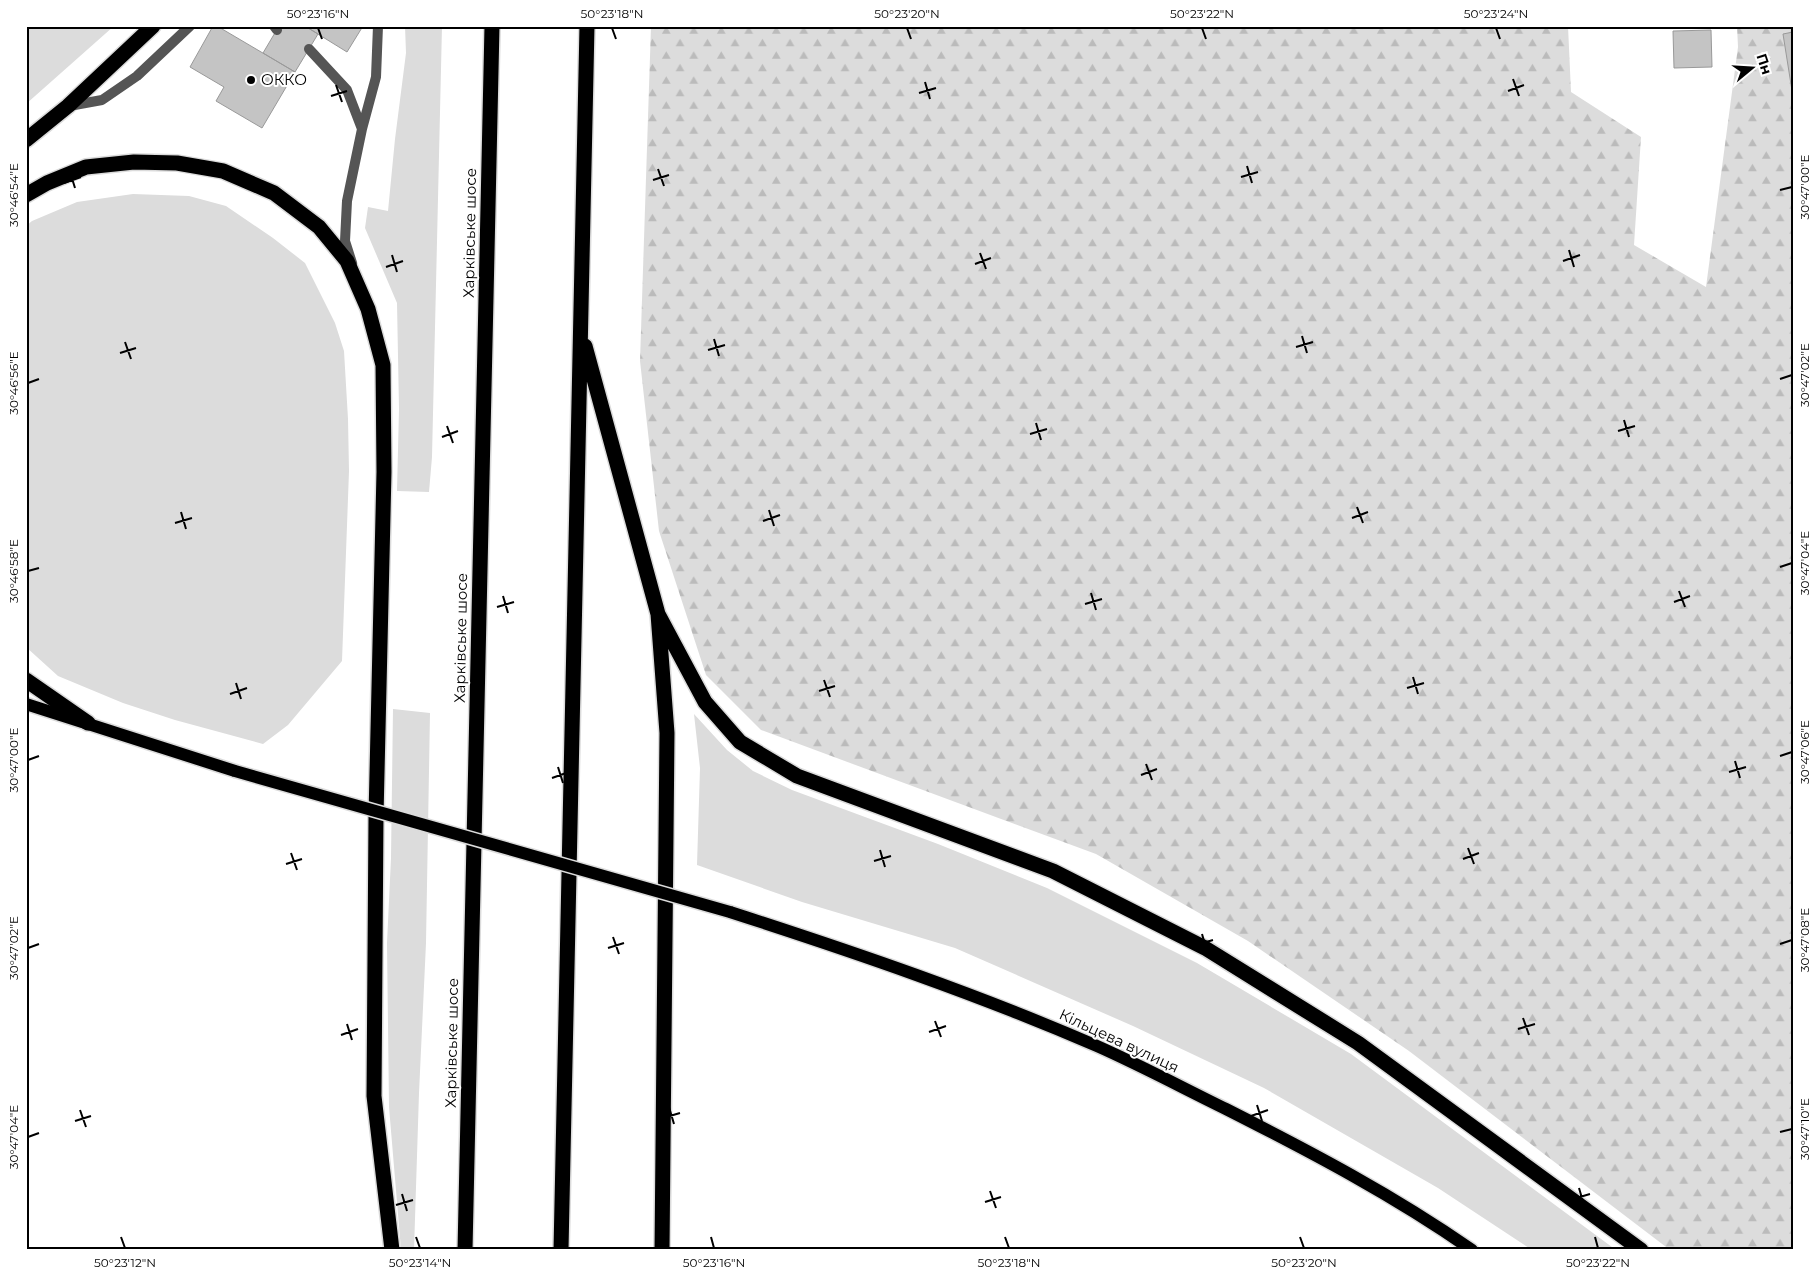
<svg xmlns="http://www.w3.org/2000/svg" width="1819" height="1276" font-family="Montserrat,sans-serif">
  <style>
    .green { fill: #dcdcdc }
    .forest { fill: url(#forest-firs) }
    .building { fill: #c4c4c4; stroke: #999 }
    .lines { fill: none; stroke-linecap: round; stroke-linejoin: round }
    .primary-casing { stroke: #dbdbdb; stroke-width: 15 }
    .motorway-casing { stroke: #dbdbdb; stroke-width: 18 }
    .service { stroke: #555; stroke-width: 10 }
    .primary { stroke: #000; stroke-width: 12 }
    .motorway { stroke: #000; stroke-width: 15 }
    .primary-bridge-casing { stroke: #dbdbdb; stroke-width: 15; stroke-linecap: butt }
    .primary-bridge { stroke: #000; stroke-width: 12 }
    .ticks { fill: none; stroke: #000; stroke-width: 2 }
    .poi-dot { fill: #000; stroke: #fff; stroke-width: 2 }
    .labels { text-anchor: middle; stroke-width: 4; stroke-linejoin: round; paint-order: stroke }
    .poi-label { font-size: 15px; fill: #000; stroke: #fff; text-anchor: start }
    .street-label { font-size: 15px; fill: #000; stroke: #fff }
    .neatline { fill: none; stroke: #000; stroke-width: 2 }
    .ticks-label { font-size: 12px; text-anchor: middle; fill: #000 }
  </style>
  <defs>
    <pattern id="forest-firs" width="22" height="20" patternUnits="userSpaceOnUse" patternTransform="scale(1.25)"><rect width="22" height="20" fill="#dcdcdc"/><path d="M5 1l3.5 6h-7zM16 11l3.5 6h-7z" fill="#bbb"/></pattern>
  </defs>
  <rect width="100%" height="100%" fill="#fff"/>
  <path class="green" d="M26 26H114L26 104Z
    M405 26H442L432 457 429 492 397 491 399 409 397 303 365 228 368 207 388 211 395 139 406 53Z
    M133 194 189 196 226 206 273 238 305 263 335 323 344 351 348 419 349 471 342 661 288 725 263 744 175 720 123 703 58 676 26 647V226L32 221 77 202Z
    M393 709 430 713 426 943 419 1093 414 1250H401L389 1107 387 943 391 858Z
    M694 714 727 750 753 771 792 790 938 844 1047 888 1197 963 1351 1054 1616 1250H1532L1438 1188 1264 1088 1133 1026 955 948 802 902 697 865 700 768Z"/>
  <path class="forest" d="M651 26H1568L1571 92 1641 137 1634 245 1706 287 1738 47 1737 26H1793V1250H1670L1409 1051 1248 941 1096 854 761 730 706 675 659 531 640 361Z"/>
  <path class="building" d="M213 26H217L295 72 262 128 216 101 224 87 190 67Z
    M279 26H305L318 34 295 72 263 53Z
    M305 26H363L347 52Z
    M1711 30 1712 67 1674 68 1673 31Z
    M1793 32V97L1783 34Z"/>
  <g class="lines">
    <defs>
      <path id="primary" d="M26 704 235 771
        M730 912C854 952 977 994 1097 1046 1140 1065 1183 1088 1226 1109 1311 1152 1393 1195 1472 1250"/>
      <path id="motorway" d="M26 140 68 106 153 26
        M26 195 47 183 86 167 134 162 177 163 223 171 274 193 319 227 347 261 368 309 383 365 384 472 376 816 374 1096 392 1250
        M585 346 658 614 667 733 662 1250
        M658 614 705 702 740 742 797 776 1053 871 1205 948 1358 1043 1641 1250
        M26 680 88 723
        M465 1250 492 26
        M561 1250 587 26"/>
    </defs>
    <use href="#primary" class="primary-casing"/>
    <use href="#motorway" class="motorway-casing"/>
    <path class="service" d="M274 26 277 30
      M309 49 347 90 362 129
      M69 106 102 100 137 76 190 26
      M352 263 345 241 347 201 362 129 376 77 378 26"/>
    <use href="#primary" class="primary"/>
    <use href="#motorway" class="motorway"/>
    <defs>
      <path id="primary-bridge" d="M235 771 730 912"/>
    </defs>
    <use href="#primary-bridge" class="primary-bridge-casing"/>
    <use href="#primary-bridge" class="primary-bridge"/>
  </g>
  <path class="ticks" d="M318 28 322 39M612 28 616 39M907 28 911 39M1202 28 1206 39M1496 28 1500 39M1513 79 1519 96M925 82 930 99M336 85 342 102M1508 91 1524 85M919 93 936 88M331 96 347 91M1247 166 1252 183M658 169 664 186M70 172 75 188M1241 177 1258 172M653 180 669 175M64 183 81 177M1780 190 1792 187M28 195 39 191M1569 250 1574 267M980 253 986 269M392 255 397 272M1563 261 1580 255M975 264 991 258M386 267 403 261M1302 336 1307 353M714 339 719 356M125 342 131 359M1296 347 1313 342M708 350 725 345M120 353 136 348M1780 379 1792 375M28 383 39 379M1624 420 1629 437M1036 423 1041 440M447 426 453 443M1618 431 1635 426M1030 434 1047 429M442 437 458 431M1357 507 1363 523M769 510 774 526M181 512 186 529M1352 518 1368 512M763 521 780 515M175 523 192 518M1780 567 1792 563M28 571 39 568M1679 591 1685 607M1091 593 1096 610M503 596 508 613M1674 602 1690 596M1085 604 1102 599M497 607 514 602M1413 677 1418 694M824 680 830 697M236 683 241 699M1407 688 1424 683M819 691 835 686M230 694 247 688M1780 756 1792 752M28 760 39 756M1735 761 1740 778M1146 764 1152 780M558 767 563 783M1729 772 1746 767M1141 775 1157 769M552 778 569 772M1468 848 1474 864M880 850 885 867M291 853 297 870M1463 859 1479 853M874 861 891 856M286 864 302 859M1202 934 1207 951M613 937 619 954M1780 944 1792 940M1196 945 1213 940M28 948 39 944M608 948 624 943M1523 1018 1529 1035M935 1021 941 1037M347 1024 352 1040M1518 1029 1535 1024M929 1032 946 1026M341 1035 358 1029M1257 1105 1262 1121M669 1107 674 1124M80 1110 86 1127M1251 1116 1268 1110M663 1118 680 1113M75 1121 91 1116M1780 1132 1792 1129M28 1137 39 1133M1579 1188 1584 1205M990 1191 996 1208M402 1194 407 1211M1573 1199 1590 1194M985 1202 1001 1197M396 1205 413 1200M121 1237 125 1248M416 1237 420 1248M711 1237 714 1248M1005 1237 1009 1248M1300 1237 1304 1248M1595 1237 1598 1248"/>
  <circle class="poi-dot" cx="251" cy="80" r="5"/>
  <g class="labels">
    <g class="poi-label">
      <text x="261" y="85">ОККО</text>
    </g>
    <g class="street-label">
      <text transform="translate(470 233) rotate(-89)" y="5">Харківське шосе</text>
      <text transform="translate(461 638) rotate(-89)" y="5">Харківське шосе</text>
      <text transform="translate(1119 1041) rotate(25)" y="5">Кільцева вулиця</text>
      <text transform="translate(452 1043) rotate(-89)" y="5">Харківське шосе</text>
    </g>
  </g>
  <rect width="1819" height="1276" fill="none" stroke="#ffffff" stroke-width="55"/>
  <g transform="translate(1752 68) rotate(72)" stroke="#ffffff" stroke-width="4" paint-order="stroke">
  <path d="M0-4L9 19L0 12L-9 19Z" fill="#000000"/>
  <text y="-8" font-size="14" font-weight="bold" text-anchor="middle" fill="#000000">Пн</text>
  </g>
  <rect x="28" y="28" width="1764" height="1220" class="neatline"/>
  <g class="ticks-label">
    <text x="318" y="18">50°23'16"N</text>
    <text x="612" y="18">50°23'18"N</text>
    <text x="907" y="18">50°23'20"N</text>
    <text x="1202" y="18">50°23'22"N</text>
    <text x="1496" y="18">50°23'24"N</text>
    <text transform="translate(1805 187) rotate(-90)" y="4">30°47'00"E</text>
    <text transform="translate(14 195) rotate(-90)" y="4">30°46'54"E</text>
    <text transform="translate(1805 375) rotate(-90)" y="4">30°47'02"E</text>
    <text transform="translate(14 383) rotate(-90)" y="4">30°46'56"E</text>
    <text transform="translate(1805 563) rotate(-90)" y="4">30°47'04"E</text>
    <text transform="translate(14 571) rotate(-90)" y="4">30°46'58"E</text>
    <text transform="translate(1805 752) rotate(-90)" y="4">30°47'06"E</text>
    <text transform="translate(14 760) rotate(-90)" y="4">30°47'00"E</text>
    <text transform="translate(1805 940) rotate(-90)" y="4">30°47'08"E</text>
    <text transform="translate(14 948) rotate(-90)" y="4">30°47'02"E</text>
    <text transform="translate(1805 1129) rotate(-90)" y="4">30°47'10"E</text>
    <text transform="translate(14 1137) rotate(-90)" y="4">30°47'04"E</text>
    <text x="125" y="1267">50°23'12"N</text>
    <text x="420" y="1267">50°23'14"N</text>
    <text x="714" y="1267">50°23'16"N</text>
    <text x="1009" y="1267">50°23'18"N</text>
    <text x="1304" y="1267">50°23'20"N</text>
    <text x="1598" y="1267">50°23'22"N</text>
  </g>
</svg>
